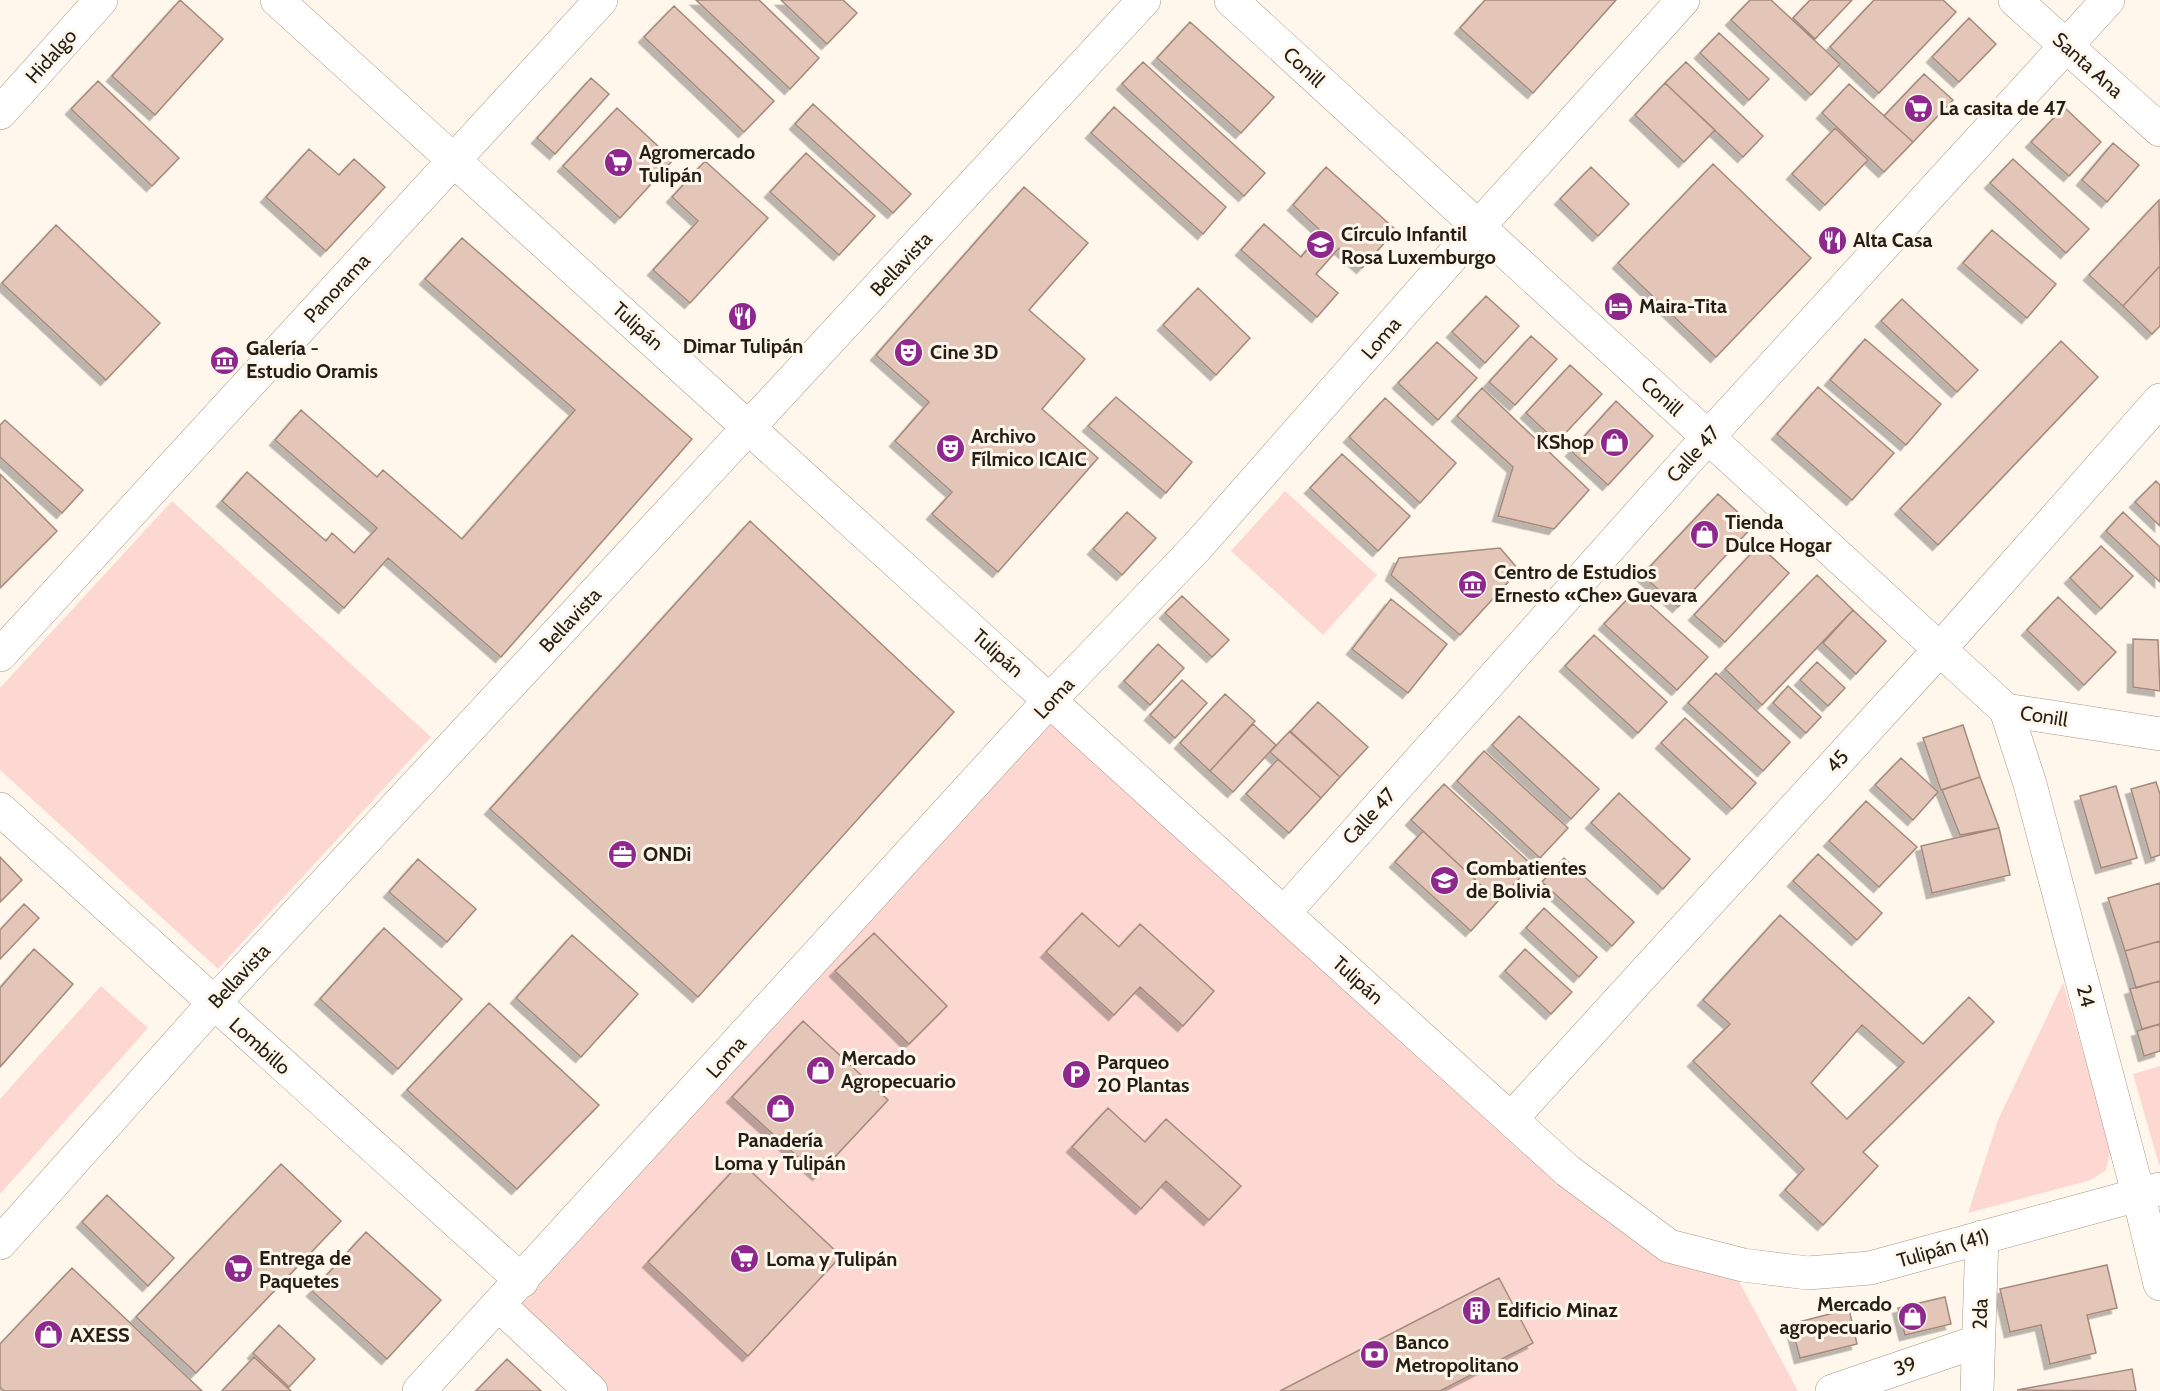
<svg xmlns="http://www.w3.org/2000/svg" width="2160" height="1391" font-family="Cabin,sans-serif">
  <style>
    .green { fill: #fdd8d2 }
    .building { fill: #e3c6b7; stroke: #a58a7c; stroke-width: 1.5; fill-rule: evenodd; filter: url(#shadow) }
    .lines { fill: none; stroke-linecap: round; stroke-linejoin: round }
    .minor-casing { stroke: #ab9781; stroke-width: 34 }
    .tertiary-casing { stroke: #ab9781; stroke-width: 34 }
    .minor { stroke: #fff; stroke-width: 33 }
    .tertiary { stroke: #fff; stroke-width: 33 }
    .labels { text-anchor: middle; stroke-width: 6; stroke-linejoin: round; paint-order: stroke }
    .street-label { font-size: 20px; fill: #251e15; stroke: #fff6ec }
    .poi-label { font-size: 20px; font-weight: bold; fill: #251e15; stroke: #fff6ec; text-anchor: start }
  </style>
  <defs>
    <filter id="shadow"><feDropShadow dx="-5.5" dy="5.5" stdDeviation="0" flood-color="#0004"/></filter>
  </defs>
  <rect width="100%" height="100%" fill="#fff6ec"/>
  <path class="green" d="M1285 491 1377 575 1323 635 1231 551Z
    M172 501 431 737 218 969 0 770V688Z
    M1050 700 1568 1171 1728 1261 1798 1391H591L499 1305Z
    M2063 983 2111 1148 2106 1170 2091 1180 1968 1213 1998 1120Z
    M101 986 148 1028 0 1194V1099Z
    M2160 1066V1165H2159L2133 1074Z"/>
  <path class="building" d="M180 0 223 39 155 115 112 76Z
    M696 0H759L819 58 790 89Z
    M781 0H843L857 13 827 44Z
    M1485 0H1616L1533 93 1460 28Z
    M1750 0H1771L1840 64 1811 95 1731 20Z
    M1810 0H1852L1815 39 1793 18Z
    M1874 0H1943L1956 12 1879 93 1830 47Z
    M674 6 774 101 744 132 644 37Z
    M1969 18 1996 44 1959 82 1932 57Z
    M1190 22 1274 97 1241 133 1157 58Z
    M1719 33 1769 79 1749 100 1700 53Z
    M1143 62 1265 173 1244 196 1122 84Z
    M1686 62 1763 136 1743 157 1665 83Z
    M1924 74 1953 100 1913 142 1884 116Z
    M591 78 609 94 555 154 537 138Z
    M98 81 179 158 152 186 71 109Z
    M1665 83 1715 130 1684 162 1635 115Z
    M1849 84 1913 142 1884 172 1822 113Z
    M813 104 911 194 893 213 795 124Z
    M1114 107 1226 207 1203 234 1091 133Z
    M2064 107 2101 142 2069 176 2031 142Z
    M617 108 673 160 620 218 563 166Z
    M1835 128 1868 160 1825 205 1792 174Z
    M2113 143 2139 165 2107 202 2082 180Z
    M309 149 339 175 354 159 385 187 326 251 266 197Z
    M806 153 875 216 839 255 770 192Z
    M2013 159 2089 229 2066 253 1990 183Z
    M705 161 768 218 690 303 653 270 698 221 672 197Z
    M1713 164 1811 258 1716 357 1618 263Z
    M1326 167 1396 230 1362 268 1339 248 1316 274 1338 293 1317 317 1241 250 1264 224 1301 257 1322 232 1293 205Z
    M1591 167 1629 204 1598 236 1560 199Z
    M1024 187 1088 243 1029 310 1085 359 1042 409 1098 458 998 572 932 514 952 492 895 441 929 402 876 355Z
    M2159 200 2160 266 2123 306 2089 275Z
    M56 225 160 323 106 380 2 283Z
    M1992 230 2056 284 2027 318 1963 263Z
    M462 238 692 439 501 657 388 558 344 608 222 501 247 472 326 541 332 533 354 553 377 528 275 440 301 410 377 477 383 470 462 539 575 410 425 279Z
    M2160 266V326L2152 334 2123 306Z
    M1198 288 1250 338 1216 375 1163 325Z
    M1486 296 1519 326 1485 363 1452 332Z
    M1902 299 1978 370 1957 392 1881 321Z
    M1531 336 1557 359 1515 405 1489 382Z
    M1865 339 1941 404 1906 445 1830 380Z
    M2061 341 2098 377 1938 545 1900 509Z
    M1437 342 1477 378 1438 420 1398 383Z
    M1570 365 1602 394 1557 442 1526 413Z
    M1818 387 1894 453 1852 500 1777 434Z
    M1482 388 1589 490 1554 529 1498 516 1513 467 1457 416Z
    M1116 397 1192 462 1166 493 1088 426Z
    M1385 398 1456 463 1420 503 1349 437Z
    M1616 401 1653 436 1608 485 1571 451Z
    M5 420 83 490 62 513 0 457V425Z
    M1342 454 1410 516 1378 551 1310 488Z
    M0 474 57 531 0 588Z
    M2156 481 2160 485V526L2135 502Z
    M1718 494 1753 526 1678 607 1642 575Z
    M1127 512 1156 538 1122 575 1093 549Z
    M2123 512 2160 547V582L2106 531Z
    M750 521 954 712 698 997 490 809Z
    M1759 545 1789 573 1725 642 1694 615Z
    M2101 546 2133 576 2101 609 2070 578Z
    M1500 548 1519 570 1460 635 1391 575 1399 558Z
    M1817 575 1853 610 1762 705 1725 669Z
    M1635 591 1708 657 1677 690 1604 624Z
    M1182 596 1229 640 1212 657 1165 613Z
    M2058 597 2116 652 2084 685 2027 630Z
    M1391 599 1447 644 1408 693 1352 649Z
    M1853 610 1886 641 1856 674 1823 643Z
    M1594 635 1667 702 1638 733 1565 666Z
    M2133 639 2158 640 2160 691 2133 687Z
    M1158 644 1184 668 1150 705 1124 681Z
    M1817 662 1845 688 1828 706 1800 680Z
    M1716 673 1790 742 1763 771 1688 703Z
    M1182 680 1207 703 1175 738 1150 715Z
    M1788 686 1821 717 1806 733 1773 703Z
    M1225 694 1255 721 1210 771 1180 743Z
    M1318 702 1368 747 1340 777 1290 732Z
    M1519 716 1599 789 1571 819 1492 745Z
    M1685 718 1756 783 1732 809 1661 743Z
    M1253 724 1276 745 1233 792 1210 771Z
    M1963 725 1980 777 1941 790 1923 738Z
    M1290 731 1340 777 1321 798 1270 752Z
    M1484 751 1568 828 1540 858 1457 781Z
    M1901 758 1938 792 1913 820 1875 785Z
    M1278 759 1321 798 1289 833 1246 794Z
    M1980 777 1999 828 1960 835 1942 790Z
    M2156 782 2160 794V855L2151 858 2131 789Z
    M1444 784 1532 865 1498 901 1411 820Z
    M2116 786 2137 858 2101 868 2080 796Z
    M1619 793 1690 859 1663 889 1591 823Z
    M1866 801 1917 847 1879 887 1829 841Z
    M1999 828 2010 875 1932 893 1921 846Z
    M1423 831 1498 901 1471 931 1395 862Z
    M1818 854 1882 913 1857 940 1793 881Z
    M0 857 22 880 0 902Z
    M1564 858 1634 922 1612 946 1542 882Z
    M418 859 476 909 447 942 389 892Z
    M2160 883V941L2125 951 2108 898Z
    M24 904 39 918 0 959V930Z
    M1544 908 1597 957 1579 977 1526 928Z
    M1082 913 1119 947 1140 924 1214 991 1183 1026 1140 987 1114 1015 1046 952Z
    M1780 915 1923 1044 1969 997 1994 1022 1863 1152 1878 1166 1823 1225 1785 1190 1804 1169 1693 1061 1730 1024 1703 1000ZM1862 1025 1904 1062 1847 1119 1811 1083Z
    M384 928 462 999 398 1069 320 999Z
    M874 933 947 1006 909 1044 835 971Z
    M572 935 638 994 581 1057 516 998Z
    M2160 941V981L2136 988 2125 951Z
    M34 949 73 984 0 1067V988Z
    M1525 949 1572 992 1551 1014 1505 971Z
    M2160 981V1024L2142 1029 2130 989Z
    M489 1003 599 1105 517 1189 407 1090Z
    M803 1021 888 1100 818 1175 732 1097Z
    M2160 1024V1051L2144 1056 2137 1031Z
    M1108 1108 1145 1142 1166 1119 1241 1186 1209 1220 1166 1181 1141 1209 1072 1147Z
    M741 1162 841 1256 748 1356 648 1262Z
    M281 1164 341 1221 196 1373 136 1317Z
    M107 1195 174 1258 148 1286 82 1222Z
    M366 1232 441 1300 387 1359 312 1291Z
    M2107 1265 2117 1308 2087 1315 2096 1353 2050 1364 2041 1325 2010 1332 2000 1289Z
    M72 1268 202 1391H4L0 1387V1344Z
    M1499 1278 1533 1343 1440 1391H1280Z
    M1945 1297 1951 1324 1905 1335 1898 1308Z
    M1849 1309 1857 1344 1800 1358 1791 1324Z
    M279 1325 315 1359 289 1387 253 1353Z
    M254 1357 291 1391H222Z
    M507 1359 541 1391H476Z
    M2132 1369 2136 1391 2017 1390Z"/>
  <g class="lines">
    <defs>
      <path id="minor" d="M2015 0 2160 130
        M0 113 101 0
        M1708 437 2108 0
        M0 655 601 0
        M1050 700 1196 548 1478 227 1683 0
        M2006 710 2030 784 2138 1193 2160 1284
        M0 809 522 1281
        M1511 1119 1940 649 2160 400
        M0 1243 213 1004 749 427 1144 0
        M499 1305 591 1391
        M1832 1391 1979 1341
        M1977 1391 1982 1237"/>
      <path id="tertiary" d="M277 0 1568 1171 1669 1246 1743 1265 1808 1273 1870 1268 2160 1189
        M1231 0 2006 710 2160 734
        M1284 913 1708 437
        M419 1391 1050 700"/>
    </defs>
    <use href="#minor" class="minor-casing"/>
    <use href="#tertiary" class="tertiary-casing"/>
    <use href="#minor" class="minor"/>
    <use href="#tertiary" class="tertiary"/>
  </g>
  <defs>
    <symbol id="supermarket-disc" viewBox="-11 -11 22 22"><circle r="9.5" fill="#8e288d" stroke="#fff6ec"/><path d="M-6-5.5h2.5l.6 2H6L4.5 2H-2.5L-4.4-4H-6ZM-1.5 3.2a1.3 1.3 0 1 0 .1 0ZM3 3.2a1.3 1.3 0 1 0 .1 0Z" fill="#fff"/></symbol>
    <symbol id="restaurant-disc" viewBox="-11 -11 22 22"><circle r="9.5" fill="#8e288d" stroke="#fff6ec"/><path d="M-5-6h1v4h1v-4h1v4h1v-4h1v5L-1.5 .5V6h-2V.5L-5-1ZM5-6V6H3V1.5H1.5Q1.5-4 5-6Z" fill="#fff"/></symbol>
    <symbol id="school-disc" viewBox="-11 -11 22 22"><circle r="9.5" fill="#8e288d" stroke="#fff6ec"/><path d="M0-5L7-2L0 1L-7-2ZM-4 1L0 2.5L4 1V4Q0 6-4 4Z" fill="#fff"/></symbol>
    <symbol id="hotel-disc" viewBox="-11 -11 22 22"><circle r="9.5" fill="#8e288d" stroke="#fff6ec"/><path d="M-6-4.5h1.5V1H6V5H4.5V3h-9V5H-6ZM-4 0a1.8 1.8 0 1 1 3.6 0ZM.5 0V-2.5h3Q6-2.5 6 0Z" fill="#fff"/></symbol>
    <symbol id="theatre-disc" viewBox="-11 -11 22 22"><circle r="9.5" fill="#8e288d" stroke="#fff6ec"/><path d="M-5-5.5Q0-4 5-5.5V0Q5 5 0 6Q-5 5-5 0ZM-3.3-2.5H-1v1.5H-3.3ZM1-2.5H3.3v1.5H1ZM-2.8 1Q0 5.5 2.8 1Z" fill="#fff"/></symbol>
    <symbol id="museum-disc" viewBox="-11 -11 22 22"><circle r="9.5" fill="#8e288d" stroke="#fff6ec"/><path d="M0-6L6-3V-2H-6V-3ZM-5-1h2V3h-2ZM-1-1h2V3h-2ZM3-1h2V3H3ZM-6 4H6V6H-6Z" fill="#fff"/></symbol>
    <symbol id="shop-disc" viewBox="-11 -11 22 22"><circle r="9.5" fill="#8e288d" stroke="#fff6ec"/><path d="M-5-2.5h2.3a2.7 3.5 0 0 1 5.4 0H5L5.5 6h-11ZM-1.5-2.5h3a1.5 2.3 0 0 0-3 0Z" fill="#fff"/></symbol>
    <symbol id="office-disc" viewBox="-11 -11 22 22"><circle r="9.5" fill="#8e288d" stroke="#fff6ec"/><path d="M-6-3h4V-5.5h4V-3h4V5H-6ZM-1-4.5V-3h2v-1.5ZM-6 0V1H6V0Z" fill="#fff"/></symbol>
    <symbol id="parking-disc" viewBox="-11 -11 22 22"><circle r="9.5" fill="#8e288d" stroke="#fff6ec"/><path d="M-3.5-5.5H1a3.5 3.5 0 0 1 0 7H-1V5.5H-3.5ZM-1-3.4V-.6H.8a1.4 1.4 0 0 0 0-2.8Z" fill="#fff"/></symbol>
    <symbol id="building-disc" viewBox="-11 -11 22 22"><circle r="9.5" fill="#8e288d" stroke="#fff6ec"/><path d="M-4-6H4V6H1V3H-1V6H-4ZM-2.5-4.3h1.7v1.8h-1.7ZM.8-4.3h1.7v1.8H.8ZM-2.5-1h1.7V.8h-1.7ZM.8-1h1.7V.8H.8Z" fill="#fff"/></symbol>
    <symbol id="bank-disc" viewBox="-11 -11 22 22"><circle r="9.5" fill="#8e288d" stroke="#fff6ec"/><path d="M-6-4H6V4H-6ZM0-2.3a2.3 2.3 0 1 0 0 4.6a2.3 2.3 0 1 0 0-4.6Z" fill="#fff"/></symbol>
  </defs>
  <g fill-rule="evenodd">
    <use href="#supermarket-disc" x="1902" y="92" width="33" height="33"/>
    <use href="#supermarket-disc" x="602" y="146" width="33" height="33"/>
    <use href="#restaurant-disc" x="1816" y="224" width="33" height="33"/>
    <use href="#school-disc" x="1304" y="228" width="33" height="33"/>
    <use href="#hotel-disc" x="1602" y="290" width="33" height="33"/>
    <use href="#restaurant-disc" x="726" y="300" width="33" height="33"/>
    <use href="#theatre-disc" x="892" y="336" width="33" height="33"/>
    <use href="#museum-disc" x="208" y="344" width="33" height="33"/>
    <use href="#shop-disc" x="1598" y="426" width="33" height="33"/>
    <use href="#theatre-disc" x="934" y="432" width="33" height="33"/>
    <use href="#shop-disc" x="1688" y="518" width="33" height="33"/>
    <use href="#museum-disc" x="1456" y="568" width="33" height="33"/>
    <use href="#office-disc" x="606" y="838" width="33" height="33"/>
    <use href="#school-disc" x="1428" y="864" width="33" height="33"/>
    <use href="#shop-disc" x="804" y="1054" width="33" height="33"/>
    <use href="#parking-disc" x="1060" y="1058" width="33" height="33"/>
    <use href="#shop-disc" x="764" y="1092" width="33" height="33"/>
    <use href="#supermarket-disc" x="728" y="1242" width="33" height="33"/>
    <use href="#supermarket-disc" x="222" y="1252" width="33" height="33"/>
    <use href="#building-disc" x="1460" y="1294" width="33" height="33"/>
    <use href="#shop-disc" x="1896" y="1300" width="33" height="33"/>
    <use href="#shop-disc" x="32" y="1318" width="33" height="33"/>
    <use href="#bank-disc" x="1358" y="1338" width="33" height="33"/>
  </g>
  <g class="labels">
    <g class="street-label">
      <text transform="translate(51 56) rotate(-48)" y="7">Hidalgo</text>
      <text transform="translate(2088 65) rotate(42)" y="7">Santa Ana</text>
      <text transform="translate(1304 67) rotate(43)" y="7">Conill</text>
      <text transform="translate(901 264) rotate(-47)" y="7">Bellavista</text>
      <text transform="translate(337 288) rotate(-47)" y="7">Panorama</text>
      <text transform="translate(638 326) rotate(42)" y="7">Tulipán</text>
      <text transform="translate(1381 338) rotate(-49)" y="7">Loma</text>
      <text transform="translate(1662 396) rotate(42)" y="7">Conill</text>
      <text transform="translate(1693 454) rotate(-48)" y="7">Calle 47</text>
      <text transform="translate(570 620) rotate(-47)" y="7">Bellavista</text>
      <text transform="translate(998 653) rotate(42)" y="7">Tulipán</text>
      <text transform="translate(1054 698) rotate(-47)" y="7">Loma</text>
      <text transform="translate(2044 716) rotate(9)" y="7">Conill</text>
      <text transform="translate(1837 761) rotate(-48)" y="7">45</text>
      <text transform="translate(1369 816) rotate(-48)" y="7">Calle 47</text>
      <text transform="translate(239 976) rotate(-47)" y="7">Bellavista</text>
      <text transform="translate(1358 980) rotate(42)" y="7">Tulipán</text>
      <text transform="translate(2086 996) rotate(75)" y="7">24</text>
      <text transform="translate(260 1046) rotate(42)" y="7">Lombillo</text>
      <text transform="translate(726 1057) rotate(-48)" y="7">Loma</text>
      <text transform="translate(1943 1248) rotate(-16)" y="7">Tulipán (41)</text>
      <text transform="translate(1980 1314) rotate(-88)" y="7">2da</text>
      <text transform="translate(1905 1366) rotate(-19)" y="7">39</text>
    </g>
    <g class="poi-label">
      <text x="1939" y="115">La casita de 47</text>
      <text x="639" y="159">Agromercado<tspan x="639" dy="23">Tulipán</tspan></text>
      <text x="1341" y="241">Círculo Infantil<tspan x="1341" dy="23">Rosa Luxemburgo</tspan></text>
      <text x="1853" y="247">Alta Casa</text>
      <text x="1639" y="313">Maira-Tita</text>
      <text x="743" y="353" text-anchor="middle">Dimar Tulipán</text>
      <text x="246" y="355">Galería -<tspan x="246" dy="23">Estudio Oramis</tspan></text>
      <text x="930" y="359">Cine 3D</text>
      <text x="971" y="443">Archivo<tspan x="971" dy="23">Fílmico ICAIC</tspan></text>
      <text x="1594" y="449" text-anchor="end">KShop</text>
      <text x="1725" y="529">Tienda<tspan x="1725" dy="23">Dulce Hogar</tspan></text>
      <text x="1494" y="579">Centro de Estudios<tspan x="1494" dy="23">Ernesto «Che» Guevara</tspan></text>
      <text x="643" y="861">ONDi</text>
      <text x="1466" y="875">Combatientes<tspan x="1466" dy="23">de Bolivia</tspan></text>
      <text x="841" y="1065">Mercado<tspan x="841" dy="23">Agropecuario</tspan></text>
      <text x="1097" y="1069">Parqueo<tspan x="1097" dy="23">20 Plantas</tspan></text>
      <text x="780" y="1147" text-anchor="middle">Panadería<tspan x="780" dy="23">Loma y Tulipán</tspan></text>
      <text x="259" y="1265">Entrega de<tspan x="259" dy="23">Paquetes</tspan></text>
      <text x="766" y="1266">Loma y Tulipán</text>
      <text x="1892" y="1311" text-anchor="end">Mercado<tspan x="1892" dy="23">agropecuario</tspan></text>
      <text x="1497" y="1317">Edificio Minaz</text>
      <text x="70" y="1342">AXESS</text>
      <text x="1395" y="1349">Banco<tspan x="1395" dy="23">Metropolitano</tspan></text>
    </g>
  </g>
</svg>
